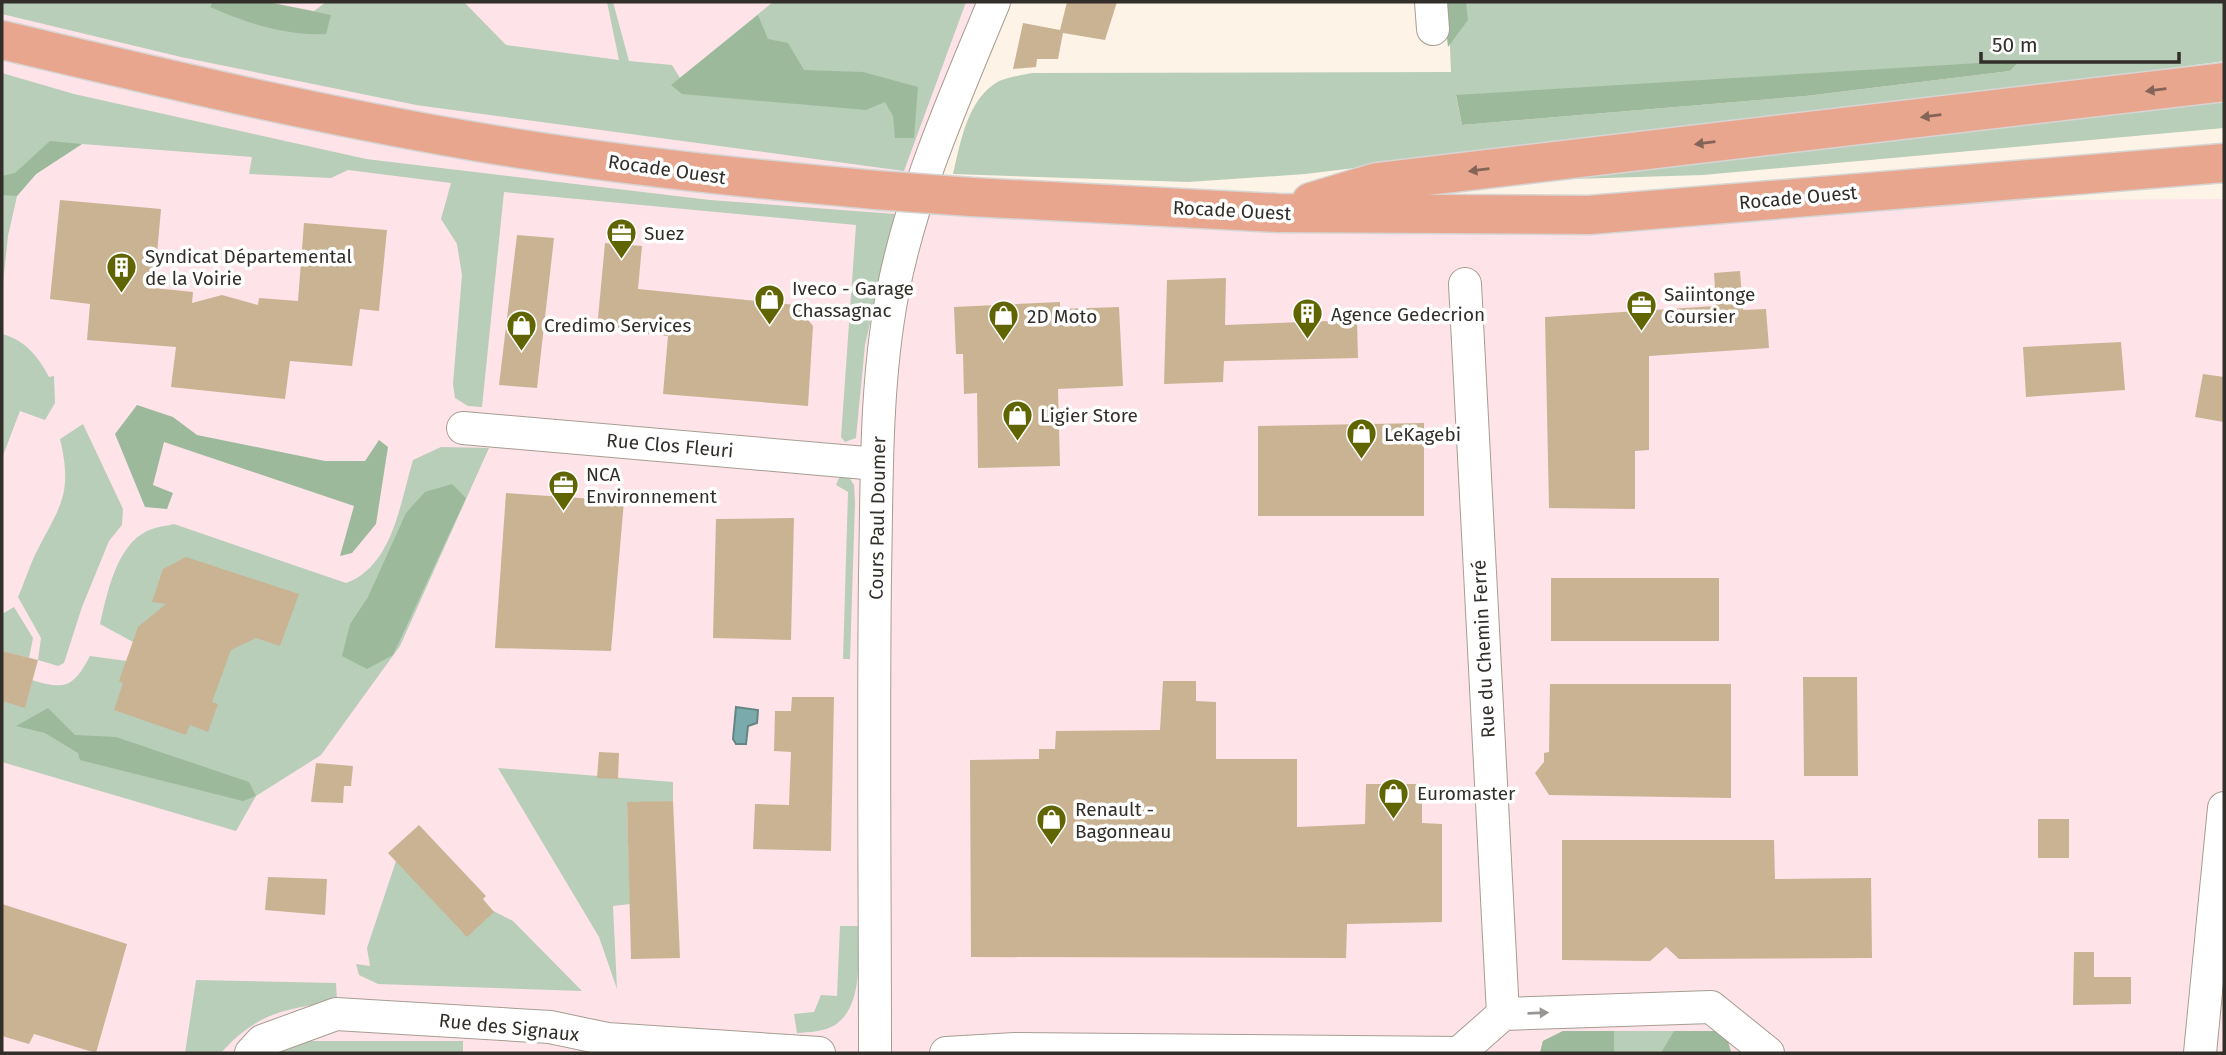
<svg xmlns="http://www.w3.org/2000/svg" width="2226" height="1055" font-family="'Fira Sans',sans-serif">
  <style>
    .commercial { fill: #fee3e9 }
    .green { fill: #b8ceb8; fill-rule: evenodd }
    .forest { fill: #9cb99c }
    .water { fill: #7aaaab; stroke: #648584; stroke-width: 2 }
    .building { fill: #cab393 }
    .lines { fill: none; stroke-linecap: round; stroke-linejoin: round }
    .minor-casing { stroke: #a79d91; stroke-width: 34 }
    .major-casing { stroke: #d6d5d4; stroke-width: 41 }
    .minor { stroke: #fff; stroke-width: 32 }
    .major { stroke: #e9a68e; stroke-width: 38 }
    .major-bridge-casing { stroke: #d6d5d4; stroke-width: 41; stroke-linecap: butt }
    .major-bridge { stroke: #e9a68e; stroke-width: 38 }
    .oneway { fill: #846456 }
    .oneway2 { fill: #989694 }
    .labels { text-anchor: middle; stroke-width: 7; stroke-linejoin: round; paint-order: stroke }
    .street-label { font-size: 19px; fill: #322e29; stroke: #fff }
    .poi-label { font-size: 19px; fill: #322e29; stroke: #fff; text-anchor: start }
  </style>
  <rect width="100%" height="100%" fill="#fdf3e6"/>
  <path class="commercial" d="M2 2H1008L925 208 2224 199V1053H2Z"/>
  <path class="green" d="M2 2H267L314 11 326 2H464L506 45 619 60 607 2H613L629 61 672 65 680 78 773 2H966L904 171 416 105 181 57 2 14Z
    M1448 2H2224V61L2110 77 1305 174 1188 182 953 174C961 141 967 99 999 81 1009 77 1022 75 1032 73L1451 72ZM2012 62 2017 64 2010 71 1806 96 1462 125 1456 96Z
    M2 73 74 94 366 159 710 200 895 214 865 345 856 438 845 442 841 437 856 225 504 192 482 407 468 406 455 398 453 384 462 275 457 244 441 219 451 183 348 170 331 178 249 174 252 157 82 144 36 174 17 196 8 236 2 293Z
    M2224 95V128L1703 175 1506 181Z
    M2 334C25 340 38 356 49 377L54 376 55 403 45 420 20 411 2 458Z
    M83 424 123 509 122 525 109 541 82 607 64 663 58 666 38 660 41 638 18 597C24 584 28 570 34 557 58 508 74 497 60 439Z
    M441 447 489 448 400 646 321 755 256 796 236 831 2 762V701L25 707 32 680C66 691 74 686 90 656L127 661 133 642 100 624C107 594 116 546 147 531 155 527 166 526 174 524L346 583C393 566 400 503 413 460Z
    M849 477 854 485 855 503 850 659H843L848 492 836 485 839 478Z
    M14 607 33 638 29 658 2 651V614Z
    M498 768 673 782V801L627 803 630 904 613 906 617 989 599 937Z
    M396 861 513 921 582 991 378 984 359 975 356 964 370 966 367 948Z
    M840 926H858C858 955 864 1006 835 1025 824 1032 809 1032 797 1033L794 1014 814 1012 821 995 837 996Z
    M196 980 336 983 337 1001C286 1009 257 1012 221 1053H185Z
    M1563 1031H1725L1731 1051 1540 1053 1543 1041Z
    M300 1041H463V1053H276Z"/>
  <path class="forest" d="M213 2H267L331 15 326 34C286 36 246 23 210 7Z
    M1443 2H1466L1468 20 1448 47Z
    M758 15 768 39 788 43 804 70 863 72 918 87 914 138H895L893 116 885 102 866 110 682 94 671 85Z
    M2012 61 2017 64 2010 71 1806 96 1462 125 1456 95Z
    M50 141 82 144 36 174 17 196 2 195V176L15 173Z
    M137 405 173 417 197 435 325 461H365L379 440 388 447 376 524 352 553 340 556 354 506 164 442 153 485 173 493 167 509 145 507 115 434Z
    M452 484 466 498 393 655 367 669 342 656 350 624 368 597 406 513 425 492Z
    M48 708 75 735 116 737 249 782 256 796 243 801 80 760 78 753 45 733 16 726Z
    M1563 1031H1614V1053H1540L1543 1041Z
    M1674 1031H1725L1731 1053H1661Z"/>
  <path class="water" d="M736 707 758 710 757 723 748 726 746 744H736L733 739Z"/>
  <path class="building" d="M1067 2H1117L1105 40 1063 33 1058 59H1037L1036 67 1013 69 1023 23 1060 30Z
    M60 200 161 209 154 288 193 292 192 303 222 295 258 305 259 298 298 301 304 223 387 230 379 311 360 309 352 366 290 361 285 399 171 387 176 347 87 340 90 304 50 299Z
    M517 235 554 238 537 388 499 385Z
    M605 243 642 246 638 289 796 305 813 326 808 406 663 394 668 336 597 329Z
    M1740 271 1743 310 1766 309 1769 348 1649 356V450L1635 451V509L1549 508 1545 317 1716 306 1714 273Z
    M1226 278 1225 325 1357 320 1358 358 1224 361 1223 382 1164 384 1167 280Z
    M1060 302V309L1119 307 1123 386 1058 389 1060 466 978 468 977 393 964 394 963 354H956L954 307Z
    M2121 342 2125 390 2026 397 2023 347Z
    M2203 374 2224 377V422L2195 417Z
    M1424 423V516H1258V426Z
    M506 493 624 501 611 651 495 648Z
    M794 518 791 640 713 638 716 519Z
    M186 557 299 594 280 646 256 638 231 650 212 702 218 704 208 732 190 725 186 735 114 710 123 683 119 681 138 627 166 604 152 602 163 569Z
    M1551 578H1719V641H1551Z
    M2 651 38 660 25 708 2 701Z
    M1803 677H1857L1858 776H1804Z
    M1163 681H1196V701L1216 702V759H1297V827L1365 824 1366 784H1422V823L1442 824V922L1347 924 1346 958 971 957 970 760 1039 759V749H1055L1056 731 1160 730Z
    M1550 684H1731V798L1549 795 1535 773 1544 762V753L1549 752Z
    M792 697H834L831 851 753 849 755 804 789 805 791 752 774 751 775 711H791Z
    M599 752 619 753 618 779 597 778Z
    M316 763 353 766 351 786H344L343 803 311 802Z
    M673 801 680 958 631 959 627 802Z
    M2038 819H2069V858H2038Z
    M419 825 486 896 483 899 494 912 467 937 388 853Z
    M1562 840H1774L1775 879 1871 878 1872 958 1679 959 1666 947 1650 961 1562 960Z
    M268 877 327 879 325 915 265 910Z
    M2 904 127 944 96 1053 34 1034 29 1044 2 1036Z
    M2074 952H2094V977H2131V1004L2073 1005Z"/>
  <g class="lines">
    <defs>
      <path id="minor" d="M1431 2 1433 29
        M1465 284 1503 1014
        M463 428 877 464
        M1460 1052 1503 1014 1711 1007 1768 1053
        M251 1053 262 1041 336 1014 550 1027 607 1039 819 1053
        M875 1053C875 894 873 734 875 575 877 482 875 387 892 296 911 194 955 97 994 2
        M946 1053 1015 1049 1461 1053
        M2200 1053 2224 808"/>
      <path id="major" d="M2 40C158 77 314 114 472 141 606 164 741 178 876 190
        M971 197 1278 213 1589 215 2224 163
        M1311 202 1377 182 2224 82"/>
    </defs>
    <use href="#minor" class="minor-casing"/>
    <use href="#major" class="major-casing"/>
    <use href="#minor" class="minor"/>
    <use href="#major" class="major"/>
    <defs>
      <path id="major-bridge" d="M876 190 971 197"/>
    </defs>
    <use href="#major-bridge" class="major-bridge-casing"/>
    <use href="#major-bridge" class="major-bridge"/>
  </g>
  <defs><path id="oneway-solid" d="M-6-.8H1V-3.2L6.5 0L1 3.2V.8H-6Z" transform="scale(1.75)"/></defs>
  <g class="oneway">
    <use href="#oneway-solid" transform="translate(2156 90) rotate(173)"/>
    <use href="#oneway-solid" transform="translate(1931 116) rotate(173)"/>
    <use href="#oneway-solid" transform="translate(1705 143) rotate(173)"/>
    <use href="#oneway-solid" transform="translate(1479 170) rotate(173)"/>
  </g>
  <use class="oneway2" href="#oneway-solid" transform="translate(1538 1013) rotate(-2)"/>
  <defs>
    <symbol id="office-pin" viewBox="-11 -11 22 30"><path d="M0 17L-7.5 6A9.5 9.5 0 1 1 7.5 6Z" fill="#606502" stroke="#fff"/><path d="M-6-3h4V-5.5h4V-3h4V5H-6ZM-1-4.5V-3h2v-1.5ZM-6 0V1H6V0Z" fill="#fff"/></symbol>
    <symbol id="building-pin" viewBox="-11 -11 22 30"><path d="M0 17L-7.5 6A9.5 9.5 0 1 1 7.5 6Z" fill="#606502" stroke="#fff"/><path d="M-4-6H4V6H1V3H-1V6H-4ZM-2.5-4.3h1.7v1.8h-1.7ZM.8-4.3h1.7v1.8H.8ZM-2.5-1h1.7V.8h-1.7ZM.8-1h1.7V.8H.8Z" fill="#fff"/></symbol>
    <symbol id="shop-pin" viewBox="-11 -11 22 30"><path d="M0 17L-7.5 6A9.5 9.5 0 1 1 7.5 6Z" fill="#606502" stroke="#fff"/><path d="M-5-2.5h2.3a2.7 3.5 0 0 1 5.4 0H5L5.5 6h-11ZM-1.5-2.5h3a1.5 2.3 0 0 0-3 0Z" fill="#fff"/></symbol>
  </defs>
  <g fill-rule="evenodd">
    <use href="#office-pin" x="604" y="216" width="35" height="47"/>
    <use href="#building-pin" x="104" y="250" width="35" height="47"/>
    <use href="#shop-pin" x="752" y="282" width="35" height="47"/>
    <use href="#office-pin" x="1624" y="288" width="35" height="47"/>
    <use href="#building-pin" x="1290" y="296" width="35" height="47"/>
    <use href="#shop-pin" x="986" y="298" width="35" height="47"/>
    <use href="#shop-pin" x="504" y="308" width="35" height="47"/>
    <use href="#shop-pin" x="1000" y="398" width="35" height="47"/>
    <use href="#shop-pin" x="1344" y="416" width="35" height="47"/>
    <use href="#office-pin" x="546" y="468" width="35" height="47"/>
    <use href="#shop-pin" x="1376" y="776" width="35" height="47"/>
    <use href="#shop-pin" x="1034" y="802" width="35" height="47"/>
  </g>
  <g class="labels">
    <g class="street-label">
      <text transform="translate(667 169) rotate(8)" y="7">Rocade Ouest</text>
      <text transform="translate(1798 197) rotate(-5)" y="7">Rocade Ouest</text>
      <text transform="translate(1232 210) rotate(3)" y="7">Rocade Ouest</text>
      <text transform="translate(670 445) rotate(5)" y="7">Rue Clos Fleuri</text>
      <text transform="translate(877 518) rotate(-89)" y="7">Cours Paul Doumer</text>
      <text transform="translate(1483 649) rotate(-93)" y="7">Rue du Chemin Ferré</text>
      <text transform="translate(509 1027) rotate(6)" y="7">Rue des Signaux</text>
    </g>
    <g class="poi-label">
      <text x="644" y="240">Suez</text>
      <text x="145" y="263">Syndicat Départemental<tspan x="145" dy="22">de la Voirie</tspan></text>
      <text x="792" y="295">Iveco - Garage<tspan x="792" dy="22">Chassagnac</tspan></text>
      <text x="1664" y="301">Saiintonge<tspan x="1664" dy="22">Coursier</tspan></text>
      <text x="1331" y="321">Agence Gedecrion</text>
      <text x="1027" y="323">2D Moto</text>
      <text x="544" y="332">Credimo Services</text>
      <text x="1040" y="422">Ligier Store</text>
      <text x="1384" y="441">LeKagebi</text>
      <text x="586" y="481">NCA<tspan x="586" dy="22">Environnement</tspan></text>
      <text x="1417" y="800">Euromaster</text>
      <text x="1075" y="816">Renault -<tspan x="1075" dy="22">Bagonneau</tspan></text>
    </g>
  </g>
  <rect width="2226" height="1055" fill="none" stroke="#322e29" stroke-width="7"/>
  <path d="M1981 52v10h198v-10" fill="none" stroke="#322e29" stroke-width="3.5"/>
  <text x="1992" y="52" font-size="21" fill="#322e29" stroke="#ffffff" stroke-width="5" paint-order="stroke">50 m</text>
</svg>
